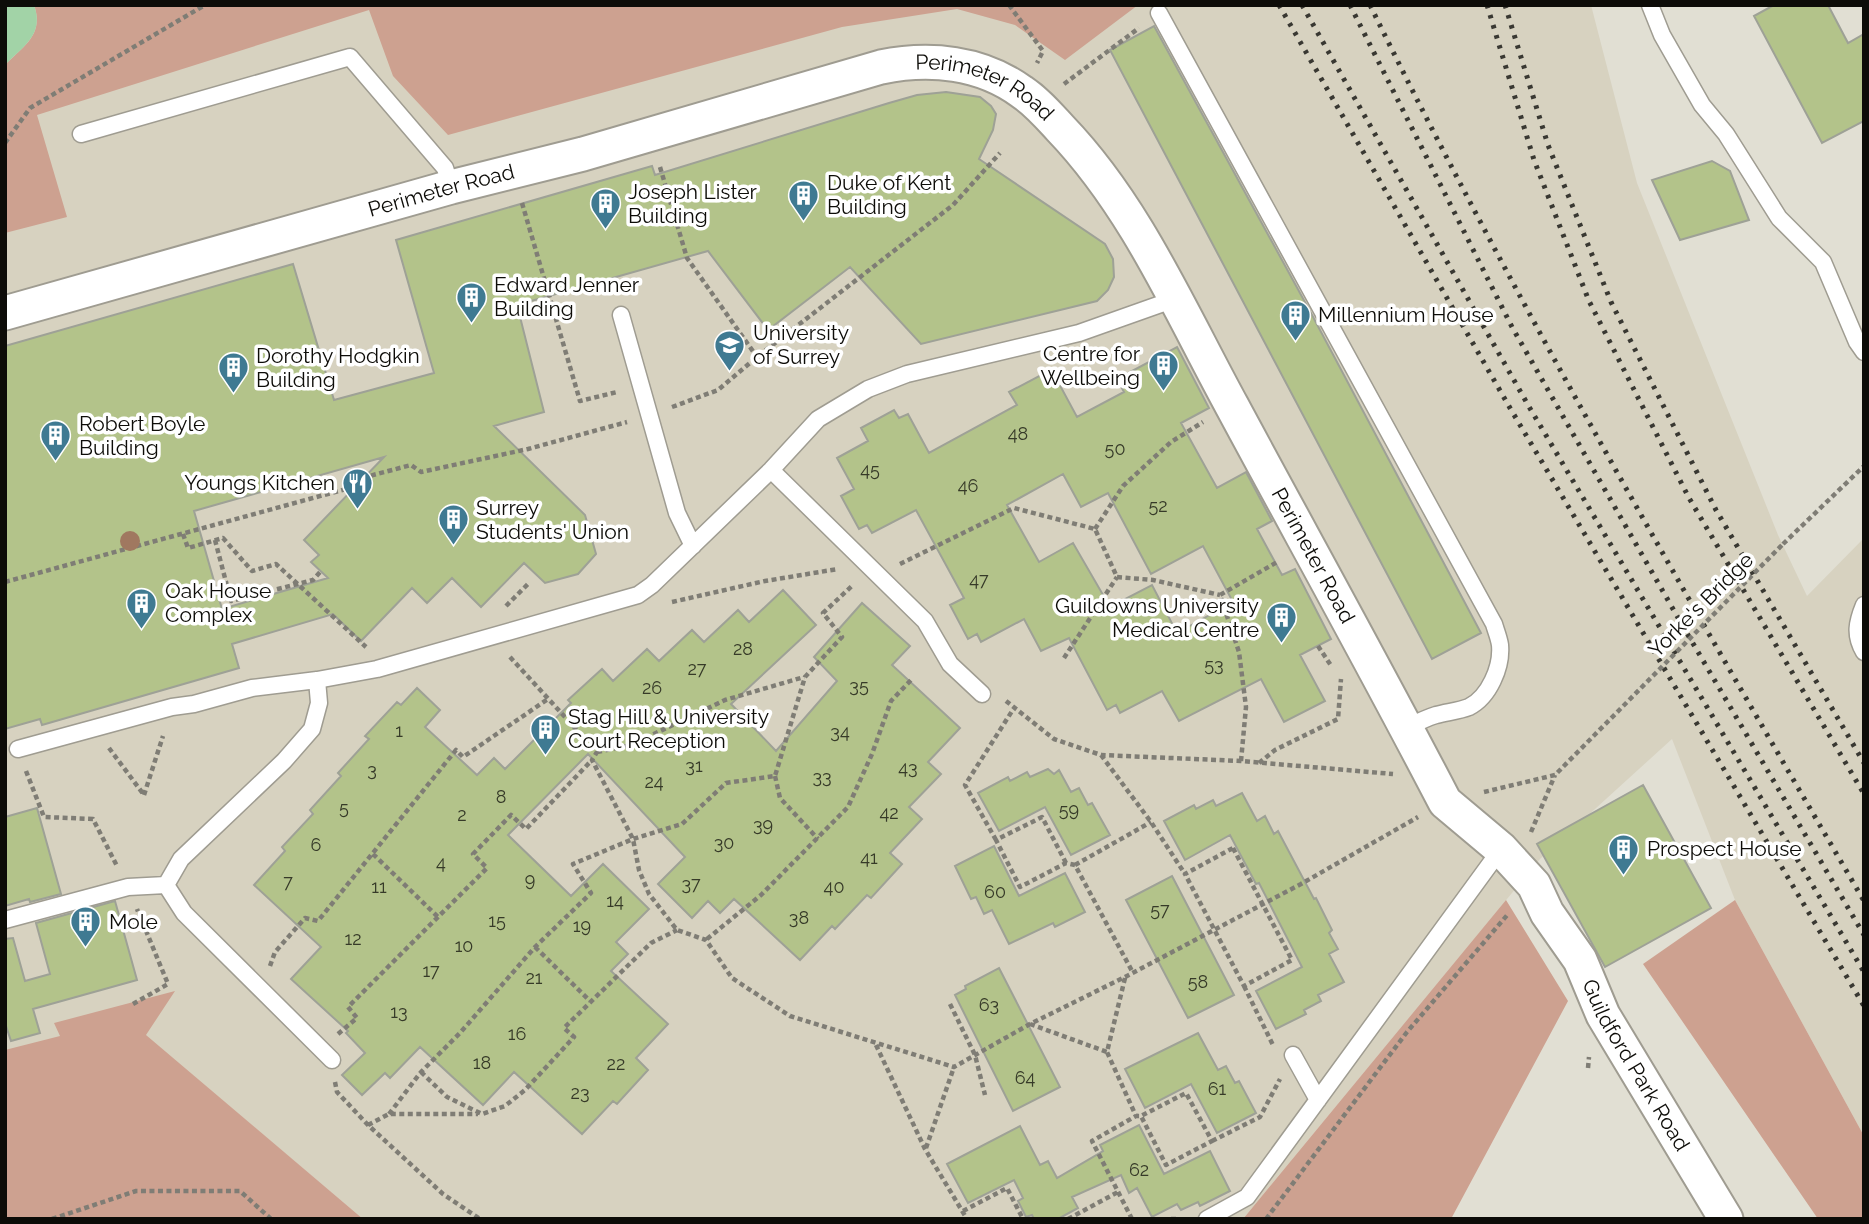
<svg xmlns="http://www.w3.org/2000/svg" width="1869" height="1224" font-family="Raleway,sans-serif">
  <style>
    .built { fill: #d7d2c0 }
    .green { fill: #cda190 }
    .water { fill: #a2d3a7 }
    .building { fill: #b3c38a; stroke: #9ea196; stroke-width: 2; fill-rule: evenodd }
    .lines { fill: none; stroke-linecap: round; stroke-linejoin: round }
    .service-casing { stroke: #9f9c91; stroke-width: 19 }
    .minor-casing { stroke: #9f9c91; stroke-width: 37 }
    .path { stroke: #7f7d75; stroke-width: 4.5; stroke-dasharray: 5 3.5; stroke-linecap: butt }
    .service { stroke: #fff; stroke-width: 16 }
    .minor { stroke: #fff; stroke-width: 33 }
    .rail { stroke: #393832; stroke-width: 5; stroke-dasharray: 3.5 7; stroke-linecap: butt }
    .path-bridge { stroke: #7f7d75; stroke-width: 4.5; stroke-dasharray: 5 3.5; stroke-linecap: butt }
    .tree { fill: #a07860 }
    .labels { text-anchor: middle; stroke-width: 7; stroke-linejoin: round; paint-order: stroke }
    .number-label { font-size: 18px; fill: #363a28 }
    .street-label { font-size: 21px; fill: #0d0c08; stroke: #fff }
    .poi-label { font-size: 21px; fill: #0d0c08; stroke: #fff; text-anchor: start }
  </style>
  <rect width="100%" height="100%" fill="#e1dfd3"/>
  <path class="built" d="M5 5H1591L1637 183 1778 535 1807 596 1864 538V1136L1735 900 1672 739 1540 859 1243 1219H363L145 1035 5 1078Z"/>
  <path class="green" d="M34 5H1138L1065 60 1015 25 957 9 842 27 448 135 393 76 369 10 37 115 67 217 5 233V65C22 47 45 35 34 5Z
    M1506 900 1568 1001 1451 1219H1243Z
    M1735 900 1864 1136V1219H1818L1643 964Z
    M175 991 146 1035 363 1219H5V1050L60 1036 54 1023Z"/>
  <path class="water" d="M5 5H34C45 35 22 47 5 65Z"/>
  <path class="building" d="M1774 5H1828L1848 43 1864 34V121L1822 143 1754 16Z
    M1154 26 1312 315 1481 633 1432 659 1110 50Z
    M946 92 980 97 991 106 996 114 993 130 979 159 1105 244 1113 259 1114 277 1108 290 1097 301 921 344 850 267 768 330 708 251 517 305 544 412 494 426 585 515 596 554 578 574 545 583 524 563 481 607 452 578 427 603 412 588 361 641 333 614 232 644 239 668 42 725 40 719 5 729V346L293 264 334 400 434 373 396 240 652 166 655 175 889 103 917 95ZM384 457 304 540 319 555 311 562 328 578 222 609 194 511Z
    M1712 161 1730 171 1749 220 1680 240 1652 180Z
    M1177 347 1209 408 1181 423 1217 488 1246 472 1272 521 1257 529 1282 575 1295 569 1331 639 1300 655 1325 701 1284 722 1261 679 1179 721 1162 691 1120 713 1116 705 1107 710 1069 638 1041 651 1024 619 981 642 977 634 968 639 950 605 964 598 916 510 872 533 867 525 859 529 841 496 854 489 837 458 868 441 861 428 894 410 899 418 908 414 929 453 1017 405 1009 392 1043 374 1048 382 1056 378 1077 417 1124 392 1117 379ZM1063 474 1081 507 1108 493 1151 574 1203 546 1233 602 1177 633 1152 585 1110 607 1073 543 1039 562 1007 505Z
    M783 590 816 625 731 704 776 751 837 681 814 657 862 603 910 646 892 665 960 728 928 762 941 774 909 807 922 819 890 853 902 864 871 898 867 895 835 929 832 926 800 960 734 899 720 913 708 901 692 918 658 884 685 857 588 754 508 835 571 896 603 864 649 909 616 942 628 954 611 971 668 1024 636 1058 648 1070 617 1104 613 1101 582 1134 514 1072 483 1105 420 1047 390 1078 385 1073 362 1095 342 1075 365 1053 346 1033 348 1031 291 979 321 947 254 885 285 851 282 847 313 814 310 810 341 776 338 773 369 739 365 736 397 702 401 705 417 688 440 710 425 727 477 775 494 758 505 769 571 703 568 700 602 669 613 681 647 649 659 661 692 630 704 642 738 610 749 622Z
    M1048 769 1054 774 1059 770 1071 792 1079 788 1088 805 1092 803 1110 835 1071 855 1045 807 999 831 978 793 1008 777 1010 781 1027 772 1030 777Z
    M1643 785 1711 908 1605 967 1537 844Z
    M1242 793 1257 821 1265 816 1274 834 1278 831 1314 899 1316 898 1332 930 1329 933 1338 949 1329 954 1344 982 1318 995 1321 1001 1304 1010 1306 1014 1276 1029 1256 991 1302 967 1259 883 1256 884 1230 835 1185 860 1164 821 1194 805 1196 809 1213 800 1216 806Z
    M37 808 61 894 30 902 29 899 5 906V817Z
    M994 846 1019 896 1065 873 1085 912 1055 927 1053 923 1009 944 992 910 984 914 976 897 971 899 955 866Z
    M1172 876 1234 995 1188 1018 1126 900Z
    M115 901 137 980 33 1009 40 1033 11 1041 5 1023V939L13 938 25 981 50 974 36 923Z
    M999 968 1060 1087 1013 1111 955 995 966 989 965 986Z
    M1198 1033 1218 1070 1226 1066 1235 1083 1239 1081 1256 1113 1217 1133 1191 1084 1145 1108 1125 1069Z
    M1139 1125 1164 1174 1210 1151 1230 1191 1200 1206 1198 1202 1181 1210 1177 1204 1152 1217 1137 1188 1129 1193 1121 1175 1072 1197 1078 1208 1058 1219H1034L1032 1215 1026 1217 1018 1201 1023 1198 1014 1180 968 1203 947 1164 1020 1126 1040 1165 1048 1161 1057 1178 1103 1151 1100 1145Z"/>
  <g class="lines">
    <defs>
      <path id="service" d="M1650 5 1662 35 1702 105 1726 134 1779 218 1823 262 1857 342 1864 352
        M1159 13 1494 624C1496 631 1499 638 1500 645 1502 667 1489 697 1469 707 1459 711 1447 712 1436 715 1426 718 1416 723 1406 728
        M81 134 350 57 445 168 451 187
        M621 315 677 513 693 546
        M771 470 925 621 950 664 982 694
        M1864 605C1857 622 1854 635 1864 652
        M18 749 172 707 194 704 252 688 317 680 377 669 638 595 652 585 771 470 818 419 868 389 907 374 1079 333 1175 299
        M166 885 184 913 332 1060
        M5 920 128 887 166 885 181 859 284 761 312 729 319 703 317 680
        M1293 1055 1318 1100
        M1207 1219 1247 1197 1501 849"/>
      <g id="minor">
        <path id="s1" d="M5 313 451 187 583 154 881 67C930 57 981 62 1022 92 1037 102 1048 115 1060 128 1136 207 1180 311 1232 406 1303 538 1376 669 1445 802L1501 849 1534 885 1547 913 1580 960 1603 1015 1726 1219"/>
      </g>
    </defs>
    <use href="#service" class="service-casing"/>
    <use href="#minor" class="minor-casing"/>
    <path class="path" d="M1009 5 1043 51 1037 63
      M1064 84 1139 28
      M5 143 30 108 205 5
      M660 167 687 258 757 357
      M522 203 580 401 617 392
      M672 407 718 390 757 357 953 205 1000 153
      M1095 529 1123 486 1171 442 1203 422
      M183 534 188 548 223 538 252 571 276 564 366 647
      M215 540 231 601 313 580 321 571
      M1783 544 1864 466
      M900 564 1014 508 1095 529 1117 577 1153 580 1220 595
      M5 582 346 489 358 479 411 465 421 472 528 449 627 422
      M672 602 765 581 838 569
      M506 606 530 582
      M1318 646 1332 667
      M510 657 597 752 592 760 633 839 639 870 649 894 677 930 706 940 732 978 790 1016 954 1067 1030 1024 1125 977 1301 884 1418 817
      M1064 658 1117 577
      M1006 701 1054 739 1101 755 1241 761 1393 774
      M109 748 144 795
      M597 752 631 745 725 700 804 677
      M1101 755 1151 822 1185 874
      M1241 761 1246 707 1239 652 1220 595 1279 561
      M1259 763 1275 750 1338 719 1341 679
      M26 771 44 817 93 819 117 866
      M775 776 780 798 818 839
      M1484 792 1555 775 1641 688
      M144 795 163 736
      M1531 832 1555 775
      M996 840 965 785 1014 708
      M1233 848 1292 960 1244 986 1185 874Z
      M373 854 439 918
      M1066 863 1042 817 996 840 1020 887 1066 863 1075 865 1132 971
      M1075 865 1151 822
      M707 939 761 895 848 807 872 754 891 701 912 679
      M535 947 590 1001
      M270 966 275 952 305 918 318 921 456 750 463 757 548 699
      M1125 978 1107 1052 1136 1116H1141L1166 1165 1212 1141 1186 1093 1141 1116
      M1244 986 1273 1045
      M133 1004 168 984 137 909
      M950 1004 975 1055 985 1095
      M1030 1024 1107 1052
      M338 1034 357 1018 348 1007 487 868 473 854 511 815 526 829 592 760
      M876 1045 925 1149 967 1219
      M1588 1068 1589 1057
      M421 1072 447 1097 482 1114 505 1106 525 1090 574 1037 564 1028 651 943 677 930
      M335 1082 337 1092 368 1125 443 1194 480 1219
      M389 1114 421 1072 460 1033 535 947 591 893 573 864 633 839 682 824 726 783 775 776 805 677 842 637 823 613 853 585
      M368 1125 389 1114H478
      M1212 1141 1260 1117 1280 1079
      M926 1148 954 1067
      M963 1211 1007 1188 1023 1219
      M52 1219 136 1191H240L271 1219
      M1068 1219 1118 1192
      M1132 1219 1092 1141 1136 1116
      M1171 1219H1178
      M1266 1219 1407 1032 1509 913"/>
    <use href="#service" class="service"/>
    <use href="#minor" class="minor"/>
    <path class="rail" d="M1279 5 1510 408 1864 1006
      M1302 5 1528 405 1864 972
      M1350 5 1512 327 1681 623 1864 935
      M1370 5C1520 312 1692 606 1864 901
      M1487 5 1534 160 1589 301 1689 498 1864 794
      M1505 5 1548 145 1611 302 1716 510 1864 763"/>
    <path class="path-bridge" d="M1641 688 1783 544"/>
  </g>
  <circle class="tree" cx="130" cy="541" r="10"/>
  <defs>
    <symbol id="building-pin" viewBox="-11 -11 22 30"><path d="M0 17L-7.5 6A9.5 9.5 0 1 1 7.5 6Z" fill="#3f7a92" stroke="#fff"/><path d="M-4-6H4V6H1V3H-1V6H-4ZM-2.5-4.3h1.7v1.8h-1.7ZM.8-4.3h1.7v1.8H.8ZM-2.5-1h1.7V.8h-1.7ZM.8-1h1.7V.8H.8Z" fill="#fff"/></symbol>
    <symbol id="university-pin" viewBox="-11 -11 22 30"><path d="M0 17L-7.5 6A9.5 9.5 0 1 1 7.5 6Z" fill="#3f7a92" stroke="#fff"/><path d="M0-5L7-2L0 1L-7-2ZM-4 1L0 2.5L4 1V4Q0 6-4 4Z" fill="#fff"/></symbol>
    <symbol id="restaurant-pin" viewBox="-11 -11 22 30"><path d="M0 17L-7.5 6A9.5 9.5 0 1 1 7.5 6Z" fill="#3f7a92" stroke="#fff"/><path d="M-5-6h1v4h1v-4h1v4h1v-4h1v5L-1.5 .5V6h-2V.5L-5-1ZM5-6V6H3V1.5H1.5Q1.5-4 5-6Z" fill="#fff"/></symbol>
  </defs>
  <g fill-rule="evenodd">
    <use href="#building-pin" x="786" y="178" width="35" height="47"/>
    <use href="#building-pin" x="588" y="186" width="35" height="47"/>
    <use href="#building-pin" x="454" y="280" width="35" height="47"/>
    <use href="#building-pin" x="1278" y="298" width="35" height="47"/>
    <use href="#university-pin" x="712" y="328" width="35" height="47"/>
    <use href="#building-pin" x="1146" y="348" width="35" height="47"/>
    <use href="#building-pin" x="216" y="350" width="35" height="47"/>
    <use href="#building-pin" x="38" y="418" width="35" height="47"/>
    <use href="#restaurant-pin" x="340" y="466" width="35" height="47"/>
    <use href="#building-pin" x="436" y="502" width="35" height="47"/>
    <use href="#building-pin" x="124" y="586" width="35" height="47"/>
    <use href="#building-pin" x="1264" y="600" width="35" height="47"/>
    <use href="#building-pin" x="528" y="712" width="35" height="47"/>
    <use href="#building-pin" x="1606" y="832" width="35" height="47"/>
    <use href="#building-pin" x="68" y="904" width="35" height="47"/>
  </g>
  <g class="labels">
    <g class="number-label">
      <text x="1018" y="440">48</text>
      <text x="1115" y="455">50</text>
      <text x="870" y="476">45</text>
      <text x="968" y="492">46</text>
      <text x="1158" y="512">52</text>
      <text x="979" y="586">47</text>
      <text x="743" y="655">28</text>
      <text x="1214" y="671">53</text>
      <text x="697" y="675">27</text>
      <text x="859" y="692">35</text>
      <text x="652" y="694">26</text>
      <text x="399" y="737">1</text>
      <text x="840" y="738">34</text>
      <text x="694" y="772">31</text>
      <text x="908" y="774">43</text>
      <text x="372" y="776">3</text>
      <text x="822" y="783">33</text>
      <text x="654" y="788">24</text>
      <text x="501" y="803">8</text>
      <text x="344" y="814">5</text>
      <text x="1069" y="816">59</text>
      <text x="889" y="819">42</text>
      <text x="462" y="821">2</text>
      <text x="763" y="831">39</text>
      <text x="724" y="849">30</text>
      <text x="316" y="851">6</text>
      <text x="869" y="864">41</text>
      <text x="441" y="869">4</text>
      <text x="530" y="886">9</text>
      <text x="288" y="888">7</text>
      <text x="691" y="890">37</text>
      <text x="379" y="893">11</text>
      <text x="834" y="893">40</text>
      <text x="995" y="898">60</text>
      <text x="615" y="907">14</text>
      <text x="1160" y="916">57</text>
      <text x="799" y="924">38</text>
      <text x="497" y="927">15</text>
      <text x="582" y="932">19</text>
      <text x="353" y="945">12</text>
      <text x="464" y="952">10</text>
      <text x="431" y="977">17</text>
      <text x="534" y="984">21</text>
      <text x="1198" y="988">58</text>
      <text x="989" y="1011">63</text>
      <text x="399" y="1018">13</text>
      <text x="517" y="1040">16</text>
      <text x="482" y="1069">18</text>
      <text x="616" y="1070">22</text>
      <text x="1025" y="1084">64</text>
      <text x="1217" y="1095">61</text>
      <text x="580" y="1099">23</text>
      <text x="1139" y="1176">62</text>
    </g>
    <g class="street-label">
      <text dy="7" stroke="none"><textPath href="#s1" startOffset="1020">Perimeter Road</textPath></text>
      <text dy="7" stroke="none"><textPath href="#s1" startOffset="453">Perimeter Road</textPath></text>
      <text dy="7" stroke="none"><textPath href="#s1" startOffset="1608">Perimeter Road</textPath></text>
      <text transform="translate(1701 605) rotate(-45)" y="7">Yorke's Bridge</text>
      <text dy="7" stroke="none"><textPath href="#s1" startOffset="2217">Guildford Park Road</textPath></text>
    </g>
    <g class="poi-label">
      <text x="827" y="190">Duke of Kent<tspan x="827" dy="24">Building</tspan></text>
      <text x="628" y="199">Joseph Lister<tspan x="628" dy="24">Building</tspan></text>
      <text x="494" y="292">Edward Jenner<tspan x="494" dy="24">Building</tspan></text>
      <text x="1318" y="322">Millennium House</text>
      <text x="753" y="340">University<tspan x="753" dy="24">of Surrey</tspan></text>
      <text x="1140" y="361" text-anchor="end">Centre for<tspan x="1140" dy="24">Wellbeing</tspan></text>
      <text x="256" y="363">Dorothy Hodgkin<tspan x="256" dy="24">Building</tspan></text>
      <text x="79" y="431">Robert Boyle<tspan x="79" dy="24">Building</tspan></text>
      <text x="335" y="490" text-anchor="end">Youngs Kitchen</text>
      <text x="476" y="515">Surrey<tspan x="476" dy="24">Students' Union</tspan></text>
      <text x="165" y="598">Oak House<tspan x="165" dy="24">Complex</tspan></text>
      <text x="1259" y="613" text-anchor="end">Guildowns University<tspan x="1259" dy="24">Medical Centre</tspan></text>
      <text x="568" y="724">Stag Hill &amp; University<tspan x="568" dy="24">Court Reception</tspan></text>
      <text x="1647" y="856">Prospect House</text>
      <text x="109" y="929">Mole</text>
    </g>
  </g>
  <rect width="1869" height="1224" fill="none" stroke="#0d0c08" stroke-width="14"/>
</svg>
